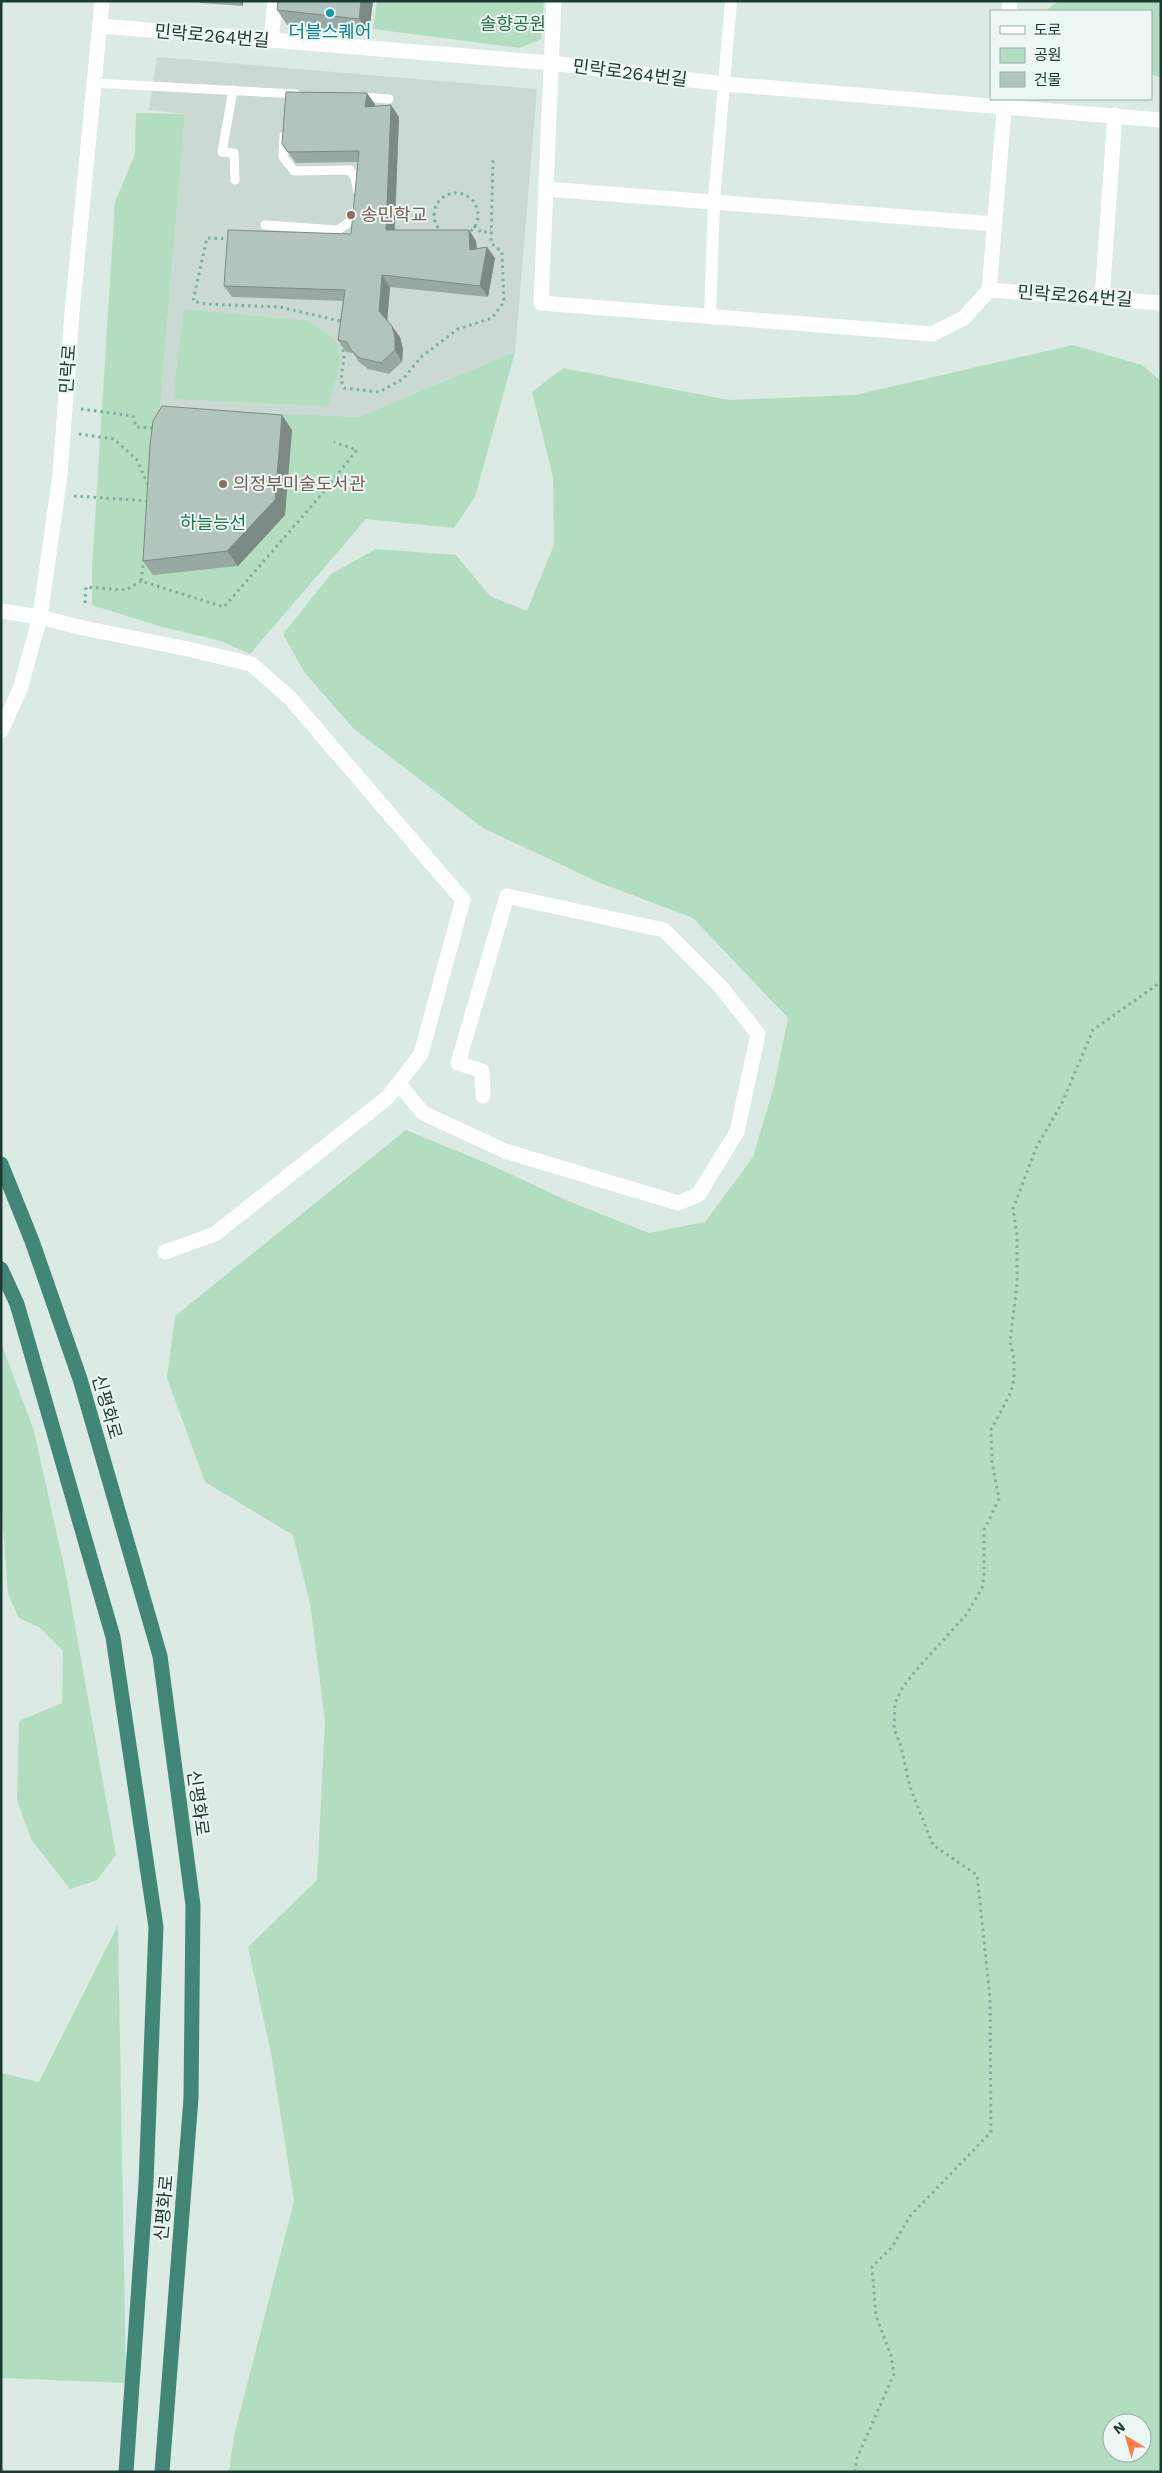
<svg xmlns="http://www.w3.org/2000/svg" width="1162" height="2473" font-family="'Work Sans','Noto Sans KR',sans-serif">
  <style>
    .built { fill: #cadad3 }
    .green { fill: #b3ddc0; fill-rule: evenodd }
    .lines { fill: none; stroke-linecap: round; stroke-linejoin: round }
    .path { stroke: #7ab0a1; stroke-width: 3; stroke-dasharray: 2.5 4; stroke-linecap: butt }
    .service { stroke: #fff; stroke-width: 9 }
    .pedestrian { stroke: #fff; stroke-width: 12 }
    .minor { stroke: #fff; stroke-width: 15 }
    .secondary { stroke: #fff; stroke-width: 15 }
    .trunk { stroke: #428678; stroke-width: 15 }
    .wall { fill: #98a9a3 }
    .shaded-wall { fill: #7c8a84 }
    .building { fill: #b1c5bd; stroke: #7c8a84 }
    .culture-dot { fill: #0f9aa8; stroke: #ecf6f2; stroke-width: 2 }
    .education-dot { fill: #8d6e63; stroke: #ecf6f2; stroke-width: 2 }
    .labels { text-anchor: middle; stroke-width: 4; stroke-linejoin: round; paint-order: stroke }
    .park-label { font-size: 18px; fill: #257346; stroke: #ecf6f2 }
    .culture-label { font-size: 18px; fill: #0d838f; stroke: #ecf6f2 }
    .street-label { font-size: 18px; fill: #1d3a33; stroke: #ecf6f2 }
    .education-label { font-size: 18px; fill: #785e54; stroke: #ecf6f2; text-anchor: start }
  </style>
  <rect width="100%" height="100%" fill="#dceae4"/>
  <path class="built" d="M157 57 537 89 515 352 358 417 160 408 185 114 149 110Z"/>
  <path class="green" d="M377 1H544L541 39 520 48 373 29Z
    M1059 1H1161V78L1151 74V11H1049L1048 9Z
    M136 113 185 114 160 408 358 417 515 352 475 497 454 528 366 519 250 654 221 641 159 626 92 605V567L115 202 135 154Z
    M184 309 308 321 335 340 341 360 328 406 173 399Z
    M1073 345 1142 365 1161 381V2472H229L234 2436 294 2201 271 2053 248 1947 317 1880 325 1721 310 1603 293 1535 205 1482 167 1378 175 1316 406 1130 493 1166 568 1201 649 1233 705 1222 753 1157 774 1086 788 1018 693 918 598 882 483 828 354 729 304 672 283 634 331 574 376 549 456 555 490 596 527 611 554 545 553 477 532 392 563 368 729 400 855 395ZM1112 2423H1142V2453H1112Z
    M1 1343 34 1431 66 1575 116 1855 97 1880 70 1889 31 1839 17 1800 19 1721 62 1703 63 1651 40 1628 19 1618 8 1594 1 1497Z
    M118 1925 126 2383 1 2378V2073L39 2082Z"/>
  <g class="lines">
    <path class="path" d="M434 215a22 22 0 1 1 44 0a22 22 0 1 1-44 0Z
      M474 226 482 233 491 230
      M230 239 207 238 193 301 206 304 280 307 344 322
      M342 343 344 357 341 380 344 388 379 392 403 379 421 357 458 329 492 318 504 302 502 252 491 243 493 157
      M81 409 133 416 136 427 156 428
      M79 434 114 439 137 460 149 487
      M74 496 150 501
      M144 559 141 581 224 607 316 501 357 450 334 442
      M85 603 86 587 126 590 141 581
      M855 2472 857 2458 894 2374 891 2356 876 2316 872 2267 892 2247 910 2216 991 2132 990 1997 977 1875 933 1845 910 1787 901 1747 894 1728 895 1703 903 1687 917 1669 967 1614 982 1588 984 1576V1530L999 1499 992 1462 991 1430 1011 1392 1014 1379V1359L1010 1342 1017 1284V1235L1013 1209 1036 1148 1062 1103 1093 1030 1161 982"/>
    <path class="service" d="M94 83 296 94
      M233 90 222 152 234 153 235 180
      M359 97 389 99
      M284 136 283 157 294 171 350 170 355 178 358 192
      M265 225 338 230 355 218 356 210"/>
    <path class="pedestrian" d="M710 317 714 201 731 1"/>
    <path class="minor" d="M554 1 541 303 932 334 964 318 989 290 1005 99
      M1009 11 1010 1
      M100 26 551 63 725 84 1161 120
      M271 41 275 1
      M546 189 995 224
      M989 290 1161 303
      M1102 298 1115 115
      M1 611 40 617 83 628 188 649 251 664 290 698 463 900 421 1054 388 1097 215 1234 165 1252
      M399 1084 423 1113 505 1151 678 1203 698 1195 737 1132 758 1034 721 987 664 930 507 896 458 1063 482 1071 483 1096"/>
    <path class="secondary" d="M1 731 20 689 40 617 60 475 72 313 102 1"/>
    <path class="trunk" d="M1 1164 32 1241 80 1379 160 1656 193 1905 191 2098 162 2472
      M1 1269 17 1304 113 1637 156 1927 146 2183 126 2472"/>
  </g>
  <path class="wall" d="M198 1H243V6L200 3Z
    M278 1H373L369 33 287 25 277 10Z
    M375 104 374 107 391 105 399 117 395 230H469L476 241 477 248 487 247 495 258 488 297 390 287 387 321 400 337 403 349 402 362 389 374 368 369 359 362 353 353 346 352 338 340 343 301 232 297 224 286 351 234 358 162 296 163 282 144Z
    M292 430 285 515 238 566 153 575 143 561Z"/>
  <path class="shaded-wall" d="M239 1H243V6Z
    M361 1H373L369 33 359 19Z
    M367 93 375 104 373 119 365 107Z
    M391 105 399 117 394 241 386 230Z
    M469 230 476 241 478 261 470 250Z
    M487 247 495 258 488 297 480 286Z
    M382 275 390 287 387 323 379 311Z
    M392 326 400 337 403 349 402 362 395 350Z
    M282 415 292 430 285 515 238 566 227 551Z"/>
  <path class="building" d="M278 1H361L359 19 277 10Z
    M286 92 367 93 365 107 391 105 386 230H469L470 250 487 247 480 286 382 275 379 311 392 326 395 338V350L381 363 360 358 351 350 347 342 338 340 345 290 224 286 228 230 351 234 359 151 288 152 282 144Z
    M162 406 282 415 275 500 227 551 143 561 150 445 153 421Z"/>
  <circle class="culture-dot" cx="330" cy="13" r="5"/>
  <g class="education-dot">
    <circle cx="351" cy="215" r="5"/>
    <circle cx="223" cy="484" r="5"/>
  </g>
  <g class="labels">
    <g class="park-label">
      <text x="513" y="30">솔향공원</text>
      <text x="213" y="529">하늘능선</text>
    </g>
    <g class="culture-label">
      <text x="330" y="38">더블스퀘어</text>
    </g>
    <g class="street-label">
      <text transform="translate(212 36) rotate(5)" y="6">민락로264번길</text>
      <text transform="translate(630 73) rotate(7)" y="6">민락로264번길</text>
      <text transform="translate(1075 296) rotate(4)" y="6">민락로264번길</text>
      <text transform="translate(68 369) rotate(-86)" y="6">민락로</text>
      <text transform="translate(107 1407) rotate(74)" y="6">신평화로</text>
      <text transform="translate(198 1803) rotate(82)" y="6">신평화로</text>
      <text transform="translate(164 2208) rotate(-85)" y="6">신평화로</text>
    </g>
    <g class="education-label">
      <text x="361" y="221">송민학교</text>
      <text x="233" y="490">의정부미술도서관</text>
    </g>
  </g>
  <rect width="1162" height="2473" fill="none" stroke="#1d3a33" stroke-width="5"/>
  <rect x="990" y="10" width="162" height="90" fill="#ecf6f2" stroke="#99aba6"/>
  <rect x="1000" y="26" width="25" height="8" fill="#ffffff" stroke="#99aba6"/>
  <text x="1034" y="35" font-size="15" fill="#1d3a33">도로</text>
  <rect x="1000" y="48" width="25" height="15" fill="#b3ddc0" stroke="#99aba6"/>
  <text x="1034" y="60" font-size="15" fill="#1d3a33">공원</text>
  <rect x="1000" y="72" width="25" height="15" fill="#b1c5bd" stroke="#99aba6"/>
  <text x="1034" y="85" font-size="15" fill="#1d3a33">건물</text>
  <g transform="translate(1127 2438) rotate(322)"><circle r="24" fill="#ecf6f2" stroke="#99aba6"/>
  <path d="M0-4L9 19L0 12L-9 19Z" fill="#fd7b47"/>
  <text y="-8" font-size="14" font-weight="bold" text-anchor="middle" fill="#1d3a33">N</text>
  </g>
</svg>
